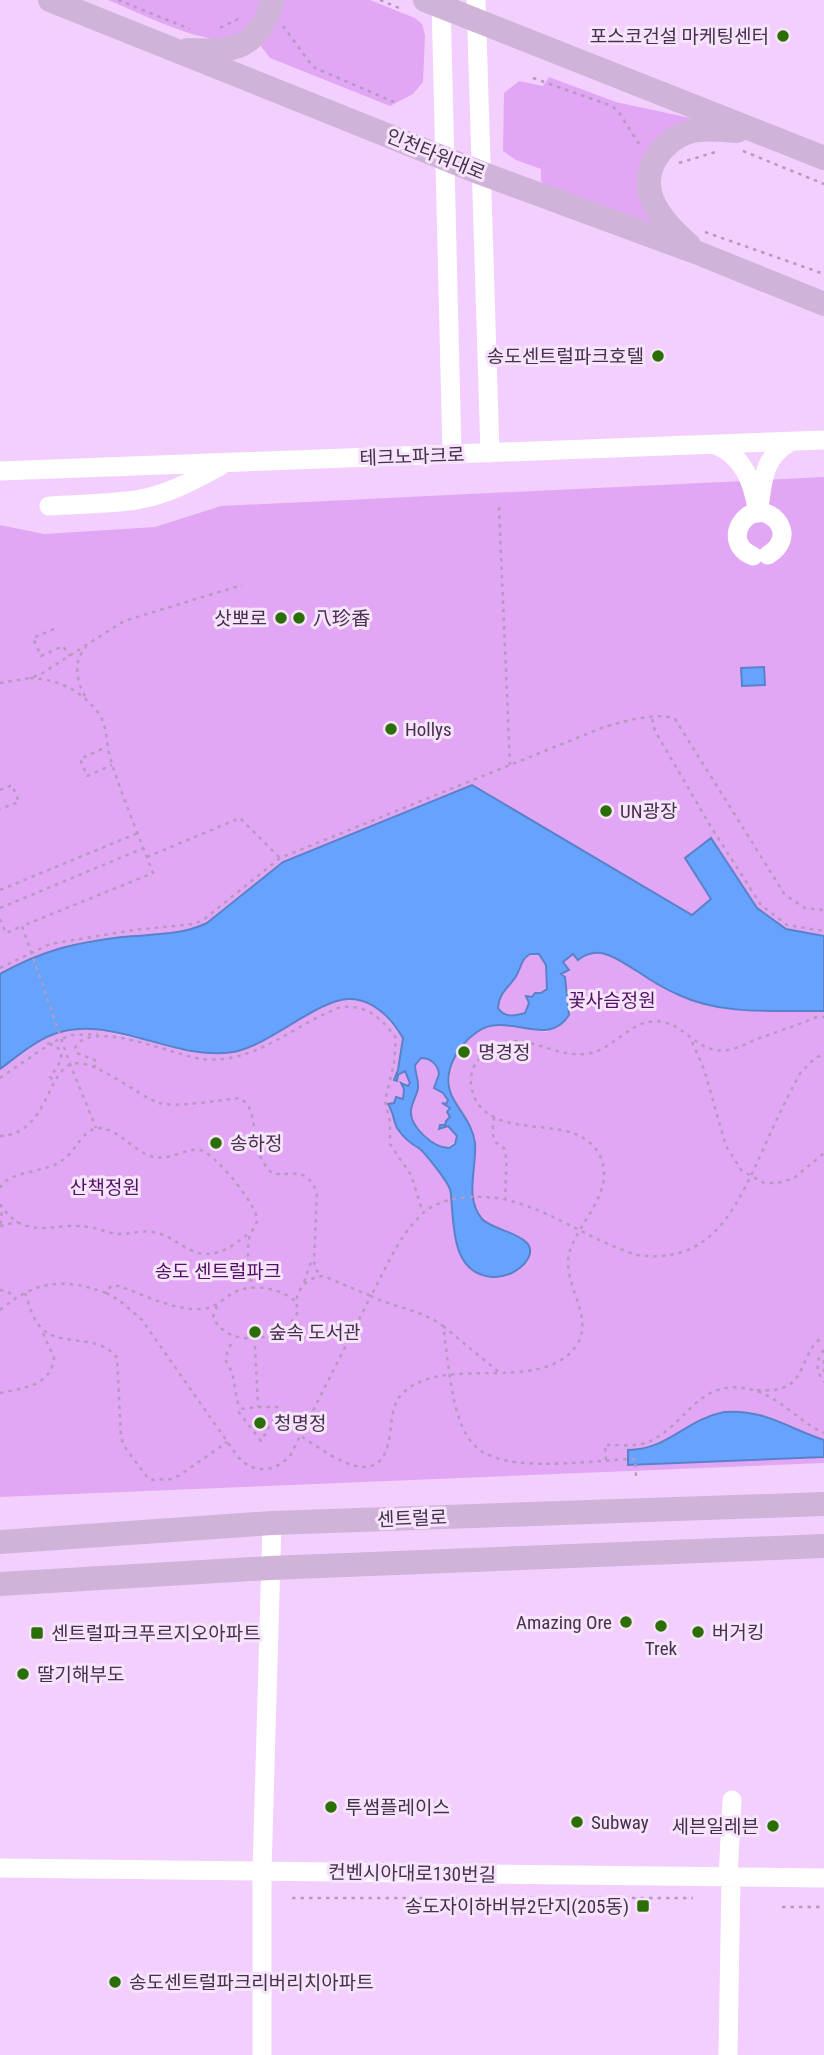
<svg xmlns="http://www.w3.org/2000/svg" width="824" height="2055" font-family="'Roboto Condensed','Noto Sans KR',sans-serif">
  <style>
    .green { fill: #e2a7f4 }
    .water { fill: #65a3ff; stroke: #5b81c8; stroke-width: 2; fill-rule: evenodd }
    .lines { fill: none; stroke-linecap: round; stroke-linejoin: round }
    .path { stroke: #b799bf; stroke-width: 2.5; stroke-dasharray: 3.5 5; stroke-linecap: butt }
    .minor { stroke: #fff; stroke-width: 19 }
    .major { stroke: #d0b3d9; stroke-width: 24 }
    .poi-dot { fill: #2c6e06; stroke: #f6e4fc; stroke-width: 2.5 }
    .labels { text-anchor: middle; stroke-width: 6; stroke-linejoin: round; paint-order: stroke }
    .poi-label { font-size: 19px; fill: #443249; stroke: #f6e4fc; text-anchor: start }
    .street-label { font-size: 19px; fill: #443249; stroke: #f6e4fc }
    .park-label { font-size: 19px; fill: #531064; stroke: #f6e4fc }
  </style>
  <rect width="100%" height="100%" fill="#f3cffe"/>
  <path class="green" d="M108 0H264C258 14 252 31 236 38 210 49 135 11 108 0Z
    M280 0H370L415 18 422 24 425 35 423 82 413 94 390 106 270 58 260 45Z
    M549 77 616 102 704 121 650 150 663 231 544 185 541 181V169L516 160 503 151 504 93 519 81 543 86Z
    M824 477V936L786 929 757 908 742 887 686 858 712 899 692 915 472 786 283 862 207 923C180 935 151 934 122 937 74 943 43 950 0 974V525L44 534 155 527 221 506Z
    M594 953C625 955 658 988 690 1000 732 1016 780 1010 824 1011V1463L0 1497V1069L49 1036 72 1029H93L208 1054 331 1003 347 999 364 1002 377 1007 403 1038 397 1074 406 1071 410 1083 409 1086 403 1082 401 1085 404 1089 403 1098H394V1102L388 1104C398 1119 402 1143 421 1150L450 1188 474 1139C469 1123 458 1111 452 1096 442 1070 461 1033 488 1026 508 1022 528 1030 547 1032L570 1007 565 978 561 974 569 970 563 962 573 954 578 960Z
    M530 954H539C548 963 549 977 547 989L541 993H536L532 997 526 996 529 1003 525 1013C515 1016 504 1018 498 1008 499 993 507 989 515 978 521 969 520 960 530 954Z
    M422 1058C431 1059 437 1064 439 1074L434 1088 443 1093 448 1102 445 1104 442 1103 450 1109 447 1113 450 1117 446 1121 445 1125 439 1126V1130L448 1126 458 1139 447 1148C432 1145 409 1126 411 1109 412 1102 417 1095 418 1087 418 1080 415 1073 415 1065Z"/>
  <path class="water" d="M764 667 765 685 742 686 741 668Z
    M472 785 692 915 711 899 685 858 711 838 757 908 786 929 824 936V1011C776 1010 724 1016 679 995 665 989 650 980 637 971 618 960 600 943 578 960L573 954 563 962 569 970 561 974 565 977 569 1015C547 1050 507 1010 477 1032 457 1046 439 1075 454 1100 462 1114 473 1126 475 1143 477 1168 464 1197 482 1219 493 1232 547 1235 525 1263 517 1272 504 1278 492 1277 456 1274 454 1236 452 1208 451 1201 452 1192 449 1187 446 1180 425 1153 420 1149 411 1144 403 1137 397 1128 393 1120 394 1113 388 1104L394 1103 396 1097 403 1099 404 1089 401 1083 408 1086 410 1083 405 1071 398 1075 397 1081 394 1080 398 1070 403 1038C391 1018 373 999 349 999 318 999 269 1046 233 1052 172 1062 107 1010 49 1036 31 1044 15 1058 0 1069V974C43 950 74 943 122 937 151 934 180 936 207 923L283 862ZM530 954H539L546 965 547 989 541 993H535L532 997 526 996 529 1003 525 1013C515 1016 504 1018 498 1008 499 993 507 989 515 978 521 969 520 960 530 954ZM421 1058C431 1058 438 1065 439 1074L434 1088 443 1093 448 1100 446 1104 442 1103 450 1108 447 1112 450 1117 446 1121 445 1125H440L439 1129 448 1126 457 1136 455 1144 449 1148C434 1148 409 1127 411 1110 412 1102 417 1095 418 1088 419 1080 415 1073 415 1065Z
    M724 1412C765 1409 787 1428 824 1440V1457L628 1465V1450C670 1449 684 1420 724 1412Z"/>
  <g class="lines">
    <path class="path" d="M118 0 190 29
      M380 0 399 8
      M283 26 313 67 394 102
      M220 28 242 17
      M533 78 612 106 618 111 639 144
      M743 151 824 184
      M679 163 719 151
      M705 232 824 274
      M499 507 510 765
      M54 629 33 638 41 656 63 646 70 656
      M30 678C58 679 83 691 99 714 108 727 106 747 111 761 123 799 139 836 153 873L22 926 70 1064 96 1128
      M0 683 30 678 41 674 124 621 242 585
      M85 696C76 680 73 661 86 647
      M652 719 655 731 711 827 761 905 787 925 824 931
      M102 749 80 759 87 776 112 765
      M0 790 12 785 19 802 0 809
      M147 857 240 818 280 858
      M0 890 138 833
      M0 908 144 848
      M0 919 6 933 22 926
      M0 968 50 944 134 930 194 924 203 920 280 858 604 727C622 722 658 711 675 719L785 895 805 908 824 910
      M692 1042 704 1069 726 1146 741 1170 764 1183H778L794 1178 824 1153
      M47 1044 72 1035 98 1034
      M94 1068 97 1061 77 1053 75 1048C91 1017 175 1056 202 1059 255 1065 294 1024 341 1007 368 1005 381 1018 396 1038L394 1064 385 1101 390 1122V1144L411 1175 423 1213
      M0 1078 47 1046 53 1044C69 1054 58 1066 50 1077L56 1082
      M494 1117C493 1130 489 1141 504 1148 509 1162 504 1182 506 1198
      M0 1136C48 1134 46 1072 72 1064 93 1057 138 1096 159 1103 176 1108 220 1100 239 1098 264 1110 244 1149 273 1174 296 1175 305 1167 317 1192L314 1262 317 1271 323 1276
      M0 1188C10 1169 47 1174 64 1159 77 1149 80 1134 96 1128 118 1127 132 1151 153 1157 170 1161 184 1148 200 1150 214 1152 258 1206 257 1220 256 1227 250 1232 249 1239 246 1255 250 1273 252 1288
      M0 1204C25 1243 55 1221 88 1227 99 1228 109 1234 120 1234 132 1234 145 1229 157 1233 175 1237 188 1254 206 1254 223 1254 237 1243 249 1233
      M0 1224 2 1219 1 1207
      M0 1226 18 1222
      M304 1282 312 1259
      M0 1290 7 1291 15 1298
      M25 1293C29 1303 31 1315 38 1324 56 1350 98 1331 117 1358L121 1438 126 1449 148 1478 151 1480 171 1479 180 1475 227 1442
      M106 1293 119 1300 142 1320 238 1457C254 1474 273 1473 290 1456L371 1296C395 1308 422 1310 443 1326 448 1357 450 1398 462 1426 468 1440 477 1451 491 1456 526 1471 596 1460 635 1459L636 1477
      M217 1306 213 1317C228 1351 286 1341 298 1311L296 1302
      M0 1310C35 1281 63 1277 106 1293L111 1286H119C144 1295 175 1311 202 1309 216 1308 223 1298 235 1292 252 1283 282 1288 296 1302 298 1288 308 1277 323 1276L371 1296C385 1270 397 1240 418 1218 430 1205 444 1200 461 1198 525 1188 578 1237 637 1255 705 1264 730 1220 756 1165 770 1134 784 1102 801 1072L813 1060 824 1053
      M443 1326 500 1373C527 1372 559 1370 576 1346 596 1318 562 1284 569 1254 577 1223 617 1191 600 1156 595 1145 584 1137 573 1133 542 1122 483 1134 472 1090 469 1077 472 1066 481 1057 516 1021 547 1058 586 1054 614 1051 632 1016 662 1022 688 1026 696 1054 728 1050 737 1049 748 1043 757 1039 777 1032 797 1025 817 1017H824
      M231 1344 227 1352 226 1361 232 1372 239 1409
      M255 1346 258 1407
      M824 1350C815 1361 816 1371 824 1382
      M824 1360V1373
      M757 1390C812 1395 795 1354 824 1336
      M0 1393C23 1388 51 1386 54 1358L42 1331
      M258 1407H277L280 1409 261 1441 238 1411 239 1409Z
      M302 1437C331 1455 382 1496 390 1434 392 1420 392 1404 402 1394 425 1370 469 1374 500 1373
      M606 1460 605 1445C619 1445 635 1447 648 1442 687 1426 699 1373 756 1391 782 1399 799 1422 824 1433
      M292 1898H693
      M782 1907H824"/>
    <path class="minor" d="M441 0 452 454
      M476 0 490 453
      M716 445C745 457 753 484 758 513
      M0 471 824 440
      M760 501C763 475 766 456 790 442
      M49 506C78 504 108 504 136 500 167 495 195 480 222 465
      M753 556C718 542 749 496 774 518 778 521 781 527 782 532 783 542 776 550 768 555
      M0 1868 824 1878
      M728 1877 732 1800
      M262 2055V1871L272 1523
      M728 2055 731 1877"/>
    <path class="major" d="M50 0 481 173 698 253 824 304
      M425 0 824 158
      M188 50C235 52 258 49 273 0
      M689 245C664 223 635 193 656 158 664 146 675 136 689 132 704 127 722 130 737 131
      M0 1542 272 1523 824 1504
      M0 1584 270 1568 824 1546"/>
  </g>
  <g class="poi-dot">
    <circle cx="783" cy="36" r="7"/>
    <circle cx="658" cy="356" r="7"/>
    <circle cx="281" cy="618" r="7"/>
    <circle cx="299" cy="618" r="7"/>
    <circle cx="391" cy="729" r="7"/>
    <circle cx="606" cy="811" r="7"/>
    <circle cx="464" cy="1052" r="7"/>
    <circle cx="216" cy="1143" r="7"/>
    <circle cx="255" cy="1332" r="7"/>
    <circle cx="260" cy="1423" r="7"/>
    <circle cx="626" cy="1622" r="7"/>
    <circle cx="661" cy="1626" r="7"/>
    <circle cx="698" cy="1632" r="7"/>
    <rect x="30" y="1626" width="14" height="14" rx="3.5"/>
    <circle cx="23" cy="1674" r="7"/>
    <circle cx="331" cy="1807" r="7"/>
    <circle cx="577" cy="1822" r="7"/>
    <circle cx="773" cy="1826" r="7"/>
    <rect x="636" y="1899" width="14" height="14" rx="3.5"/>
    <circle cx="115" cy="1982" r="7"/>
  </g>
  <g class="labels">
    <g class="poi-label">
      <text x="769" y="43" text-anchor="end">포스코건설 마케팅센터</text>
      <text x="644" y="363" text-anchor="end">송도센트럴파크호텔</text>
      <text x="267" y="625" text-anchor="end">삿뽀로</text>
      <text x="313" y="625">八珍香</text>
      <text x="405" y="736">Hollys</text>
      <text x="620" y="818">UN광장</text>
      <text x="478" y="1059">명경정</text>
      <text x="230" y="1150">송하정</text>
      <text x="269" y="1339">숲속 도서관</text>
      <text x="274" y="1430">청명정</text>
      <text x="612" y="1629" text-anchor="end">Amazing Ore</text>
      <text x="712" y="1639">버거킹</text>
      <text x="51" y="1640">센트럴파크푸르지오아파트</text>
      <text x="661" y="1655" text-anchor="middle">Trek</text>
      <text x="37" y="1681">딸기해부도</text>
      <text x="345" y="1814">투썸플레이스</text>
      <text x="591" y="1829">Subway</text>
      <text x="759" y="1833" text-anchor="end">세븐일레븐</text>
      <text x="629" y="1913" text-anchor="end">송도자이하버뷰2단지(205동)</text>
      <text x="129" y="1989">송도센트럴파크리버리치아파트</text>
    </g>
    <g class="street-label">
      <text transform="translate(436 154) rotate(22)" y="7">인천타워대로</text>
      <text transform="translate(412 456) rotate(-2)" y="7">테크노파크로</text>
      <text transform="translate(412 1518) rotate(-2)" y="7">센트럴로</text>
      <text transform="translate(412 1873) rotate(1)" y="7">컨벤시아대로130번길</text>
    </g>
    <g class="park-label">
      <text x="612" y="1007">꽃사슴정원</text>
      <text x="105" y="1194">산책정원</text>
      <text x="218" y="1278">송도 센트럴파크</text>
    </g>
  </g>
</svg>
